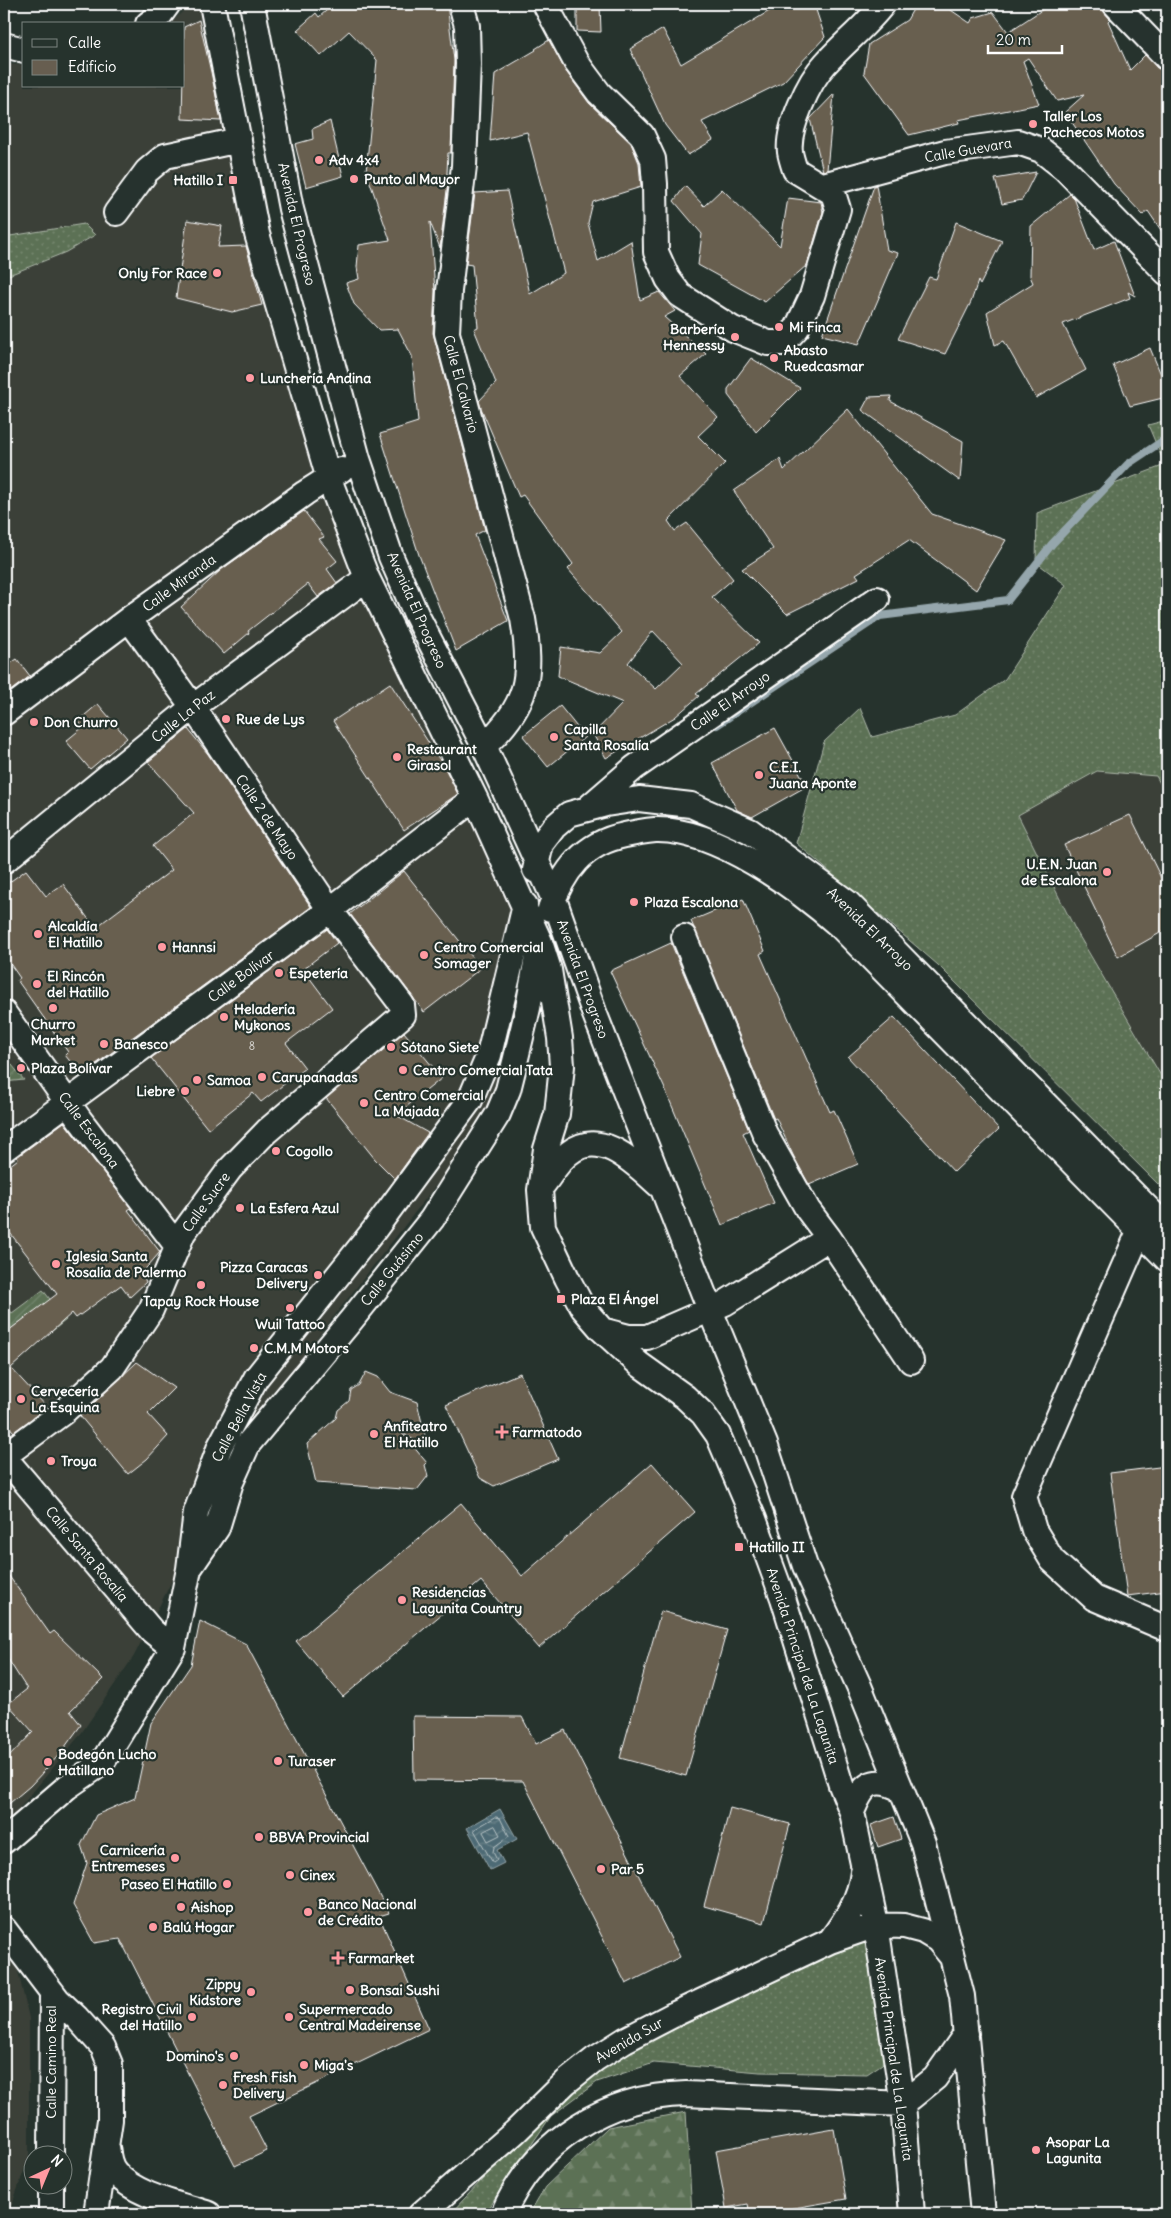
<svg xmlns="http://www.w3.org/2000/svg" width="1171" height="2218" font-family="Delius,sans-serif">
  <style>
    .built { fill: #3a4038 }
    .grass { fill: url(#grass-dots); stroke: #aeb8aa }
    .forest { fill: url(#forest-firs); stroke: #aeb8aa }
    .garden { fill: url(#garden-furrows); stroke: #aeb8aa }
    .water { fill: url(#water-waves); stroke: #95a6ac }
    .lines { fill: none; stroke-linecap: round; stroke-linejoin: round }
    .shore { stroke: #b8c4c7; stroke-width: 1 }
    .stream { stroke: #95a6ac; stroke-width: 8 }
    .building { fill: #675e50; stroke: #fff; fill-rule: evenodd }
    .minor-casing { stroke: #fff; stroke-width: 28 }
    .minor { stroke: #26332d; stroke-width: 24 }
    .poi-dot { fill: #ff9aa2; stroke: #26332d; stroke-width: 2 }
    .labels { text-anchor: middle; stroke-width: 4.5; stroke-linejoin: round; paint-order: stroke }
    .number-label { font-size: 11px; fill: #d9d7d3 }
    .poi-label { font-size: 14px; font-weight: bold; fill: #fff; stroke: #26332d; text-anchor: start }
    .street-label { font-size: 14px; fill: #fff; stroke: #26332d }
  </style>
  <defs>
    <pattern id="grass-dots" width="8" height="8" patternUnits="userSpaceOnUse" patternTransform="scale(1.25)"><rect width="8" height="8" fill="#5c7155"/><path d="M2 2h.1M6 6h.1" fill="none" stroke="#74866e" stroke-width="1.8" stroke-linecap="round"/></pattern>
    <pattern id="forest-firs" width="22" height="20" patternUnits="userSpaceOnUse" patternTransform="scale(1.25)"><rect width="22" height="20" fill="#5c7155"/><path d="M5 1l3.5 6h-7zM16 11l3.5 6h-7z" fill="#74866e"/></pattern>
    <pattern id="garden-furrows" width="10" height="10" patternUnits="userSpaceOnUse" patternTransform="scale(1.25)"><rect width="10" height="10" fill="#5c7155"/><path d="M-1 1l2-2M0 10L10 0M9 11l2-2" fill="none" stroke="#74866e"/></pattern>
    <pattern id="water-waves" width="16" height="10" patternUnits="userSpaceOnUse" patternTransform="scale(1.25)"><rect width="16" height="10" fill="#4e6b74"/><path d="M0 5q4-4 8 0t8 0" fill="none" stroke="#698189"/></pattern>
  </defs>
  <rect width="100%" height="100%" fill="#26332d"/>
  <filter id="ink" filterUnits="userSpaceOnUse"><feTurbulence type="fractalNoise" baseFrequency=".02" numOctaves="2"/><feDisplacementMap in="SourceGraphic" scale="10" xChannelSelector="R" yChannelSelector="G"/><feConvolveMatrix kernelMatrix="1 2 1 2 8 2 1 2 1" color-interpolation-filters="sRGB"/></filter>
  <g filter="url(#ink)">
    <path class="built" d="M190 4H217L251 127 309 428 535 936 501 1089 469 1143 247 1428 221 1484 134 1656 80 1735 13 1816 4 1823V61L11 64 24 65V86H184V24H170Z
      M1097 771 1157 776 1167 796V1086L1075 929 1018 815Z
      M4 1949 17 1967 29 2018V2157L10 2210 7 2209 4 2214Z"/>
    <path class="grass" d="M84 224 95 235 66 252 4 277V237Z
      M1167 420V796L1156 776 1097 771 1018 815 1075 929 1167 1086V1193L938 965 796 843 824 742 860 708 872 737 955 715 1005 679 1066 585 1036 562 1037 513 1165 465 1148 425Z
      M869 1939 885 2062 867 2074 760 2072 654 2063 597 2082 551 2116 484 2214H450L542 2116 588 2077 645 2036 767 1975Z"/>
    <path class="forest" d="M686 2112 692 2214H529L545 2187 608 2127Z"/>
    <path class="garden" d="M4 1055 24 1080 4 1082Z
      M43 1290 66 1320 51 1332 34 1311 4 1334V1302L12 1313Z"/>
    <path class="water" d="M500 1809 517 1839 497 1850 504 1863 490 1870 467 1828Z"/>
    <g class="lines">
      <path class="shore" d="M496 1817 500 1818 509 1836 494 1847 493 1852 497 1860 493 1863 474 1830Z
        M495 1826 500 1835 488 1841 483 1832Z"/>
      <path class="stream" d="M717 725 880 616 1008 600 1052 544 1128 464 1167 438"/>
    </g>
    <path class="building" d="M334 4H447L454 60 451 153H448L447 173 448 182 440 248 430 222 435 291 433 333 485 530 475 535 508 621 456 651 419 555 380 434 418 422 412 356 398 329 379 330 354 304 346 283 359 279 357 267 359 245 390 240 366 171 377 60 349 31 321 56 297 30 316 13 319 17Z
      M577 4H600L601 32 577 31Z
      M781 4H814L825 37 783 82 702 122 713 140 688 155 665 125 630 49 663 29 681 64Z
      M916 4H942L970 23 973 18 993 12 1008 32 1051 4H1102L1105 13 1110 19 1108 21 1130 70 1145 55 1157 68 1167 71V239L1148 211 1143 215 1114 184 1065 112 1084 95 1057 101 1028 58 1023 61 1039 104 958 120 959 123 909 135 864 73 869 44 907 20Z
      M199 20 211 72 221 121 182 119 184 27Z
      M549 40 565 70 589 103 631 143 639 163 641 187 593 202 588 223 598 261 631 241 640 300 659 292 675 311 664 317 706 354 680 376 718 417 698 436 725 463 668 521 675 531 687 523 733 579 712 597 759 643 696 694 699 696 675 717 606 758 593 734 623 703 558 676 561 647 600 653 622 632 568 569 573 564 523 495 519 497 481 408 479 401 496 383 474 329 478 327 472 265 466 264 475 193 507 191 530 294 564 273 527 132 490 141 495 74 536 50 535 49ZM653 631 683 663 656 689 628 663Z
      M834 94 827 170 823 171 810 119Z
      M330 121 343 176 306 187 295 144 313 139 312 129Z
      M1036 172 1022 200 1002 204 995 179Z
      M876 185 887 250 898 253 859 344 822 335 874 186Z
      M685 186 704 206 722 189 780 246 788 198 821 202 823 212 807 265 765 302 698 265 702 234 674 201Z
      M1070 194 1074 198 1094 250 1114 241 1135 296 1128 292 1130 298 1063 324 1086 370 1036 398 1004 341 995 345 987 312 1033 283 1030 276 1031 226Z
      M187 220 222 226 218 247 246 246 262 305 232 312 176 298Z
      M956 222 1002 241 980 285 978 281 971 302 945 354 898 339 929 277 936 279Z
      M1150 348 1167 389V397L1130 406 1113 365Z
      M751 358 800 388 756 432 728 395V389Z
      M891 396 890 401 963 441 960 481 862 410 869 397Z
      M848 409 932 514 1006 540 976 590 909 540 856 574 859 578 787 614 742 569 773 549 734 491 780 459 784 470Z
      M304 511 324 537 319 539 337 561 327 569 337 583 318 597 308 584 248 631 249 633 224 654 181 607 222 569Z
      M17 659 30 676 4 696V668Z
      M390 683 445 768 458 794 404 830 333 721Z
      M98 704 127 738 90 769 66 741 83 727 78 721Z
      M560 706 585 737 548 767 523 736Z
      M775 728 807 786 752 817 737 810 712 763Z
      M188 729 208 754 311 907 81 1075 65 1055 68 1052 17 980 20 978 4 955V886L26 870 46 896 63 884 95 928 172 870 153 846 194 813 148 762Z
      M1130 815 1167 890V929L1118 957 1064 845Z
      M404 871 481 968 424 1012 350 914Z
      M743 899 765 951 760 954 830 1112 834 1110 858 1164 809 1185 793 1155 776 1118 774 1119 691 921Z
      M327 929 337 943 303 969 332 1008 286 1043 305 1068 261 1102 253 1093 208 1129 151 1058Z
      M671 943 749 1130 743 1133 774 1203 722 1225 664 1087 610 971Z
      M894 1017 999 1129 954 1172 848 1057Z
      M404 1032 442 1078 396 1115 428 1133 395 1179 375 1159 326 1098Z
      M64 1122 131 1208 128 1210 160 1252 142 1273 146 1282 130 1297 121 1285 76 1318 72 1313 11 1368 47 1407 14 1432 4 1421V1334L57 1294 4 1225V1170L18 1159 17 1157Z
      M137 1362 174 1388 148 1414 168 1436 147 1459 128 1474 80 1416Z
      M366 1372 378 1377 390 1392 417 1402 428 1448 402 1433 427 1463 425 1465 428 1476 417 1490 316 1483 307 1444 336 1418 338 1410 349 1401 351 1390 359 1385Z
      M520 1373 558 1459 494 1486 480 1478 446 1405Z
      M652 1463 695 1512 539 1648 481 1581 343 1697 296 1641 461 1503 522 1576Z
      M1167 1466V1591L1127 1596 1110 1473Z
      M4 1569 50 1634 54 1631 103 1679 70 1711 81 1725 59 1755 30 1786 4 1808V1762L33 1732 8 1704 27 1689 4 1653Z
      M661 1611 727 1630 686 1776 620 1758Z
      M200 1621 246 1644 389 1913 379 1916 429 2029 249 2116 267 2151 235 2166 120 1939 94 1943 73 1905 87 1863 81 1845 96 1815 135 1798 151 1723 191 1665Z
      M413 1716 522 1717 536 1744 565 1730 680 1957 626 1984 523 1781 414 1780Z
      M730 1808 790 1824 764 1923 704 1906Z
      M894 1817 901 1839 878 1847 871 1825Z
      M834 2129 846 2199 788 2209 789 2214H750L748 2204 726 2208 716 2150Z"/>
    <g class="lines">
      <defs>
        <path id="minor" d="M212 4 257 234 329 479 367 578 475 798 540 942 549 970 560 1038 562 1066 557 1114 546 1149 540 1190 543 1227 567 1278 583 1308 602 1330 639 1364 685 1397 703 1414 718 1435 754 1519 783 1598 841 1785 852 1812 876 1925 903 2104 912 2214
          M252 4 291 209 358 459 391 557 416 614 484 746 554 899 594 1012 710 1310 765 1444 805 1566 859 1686 923 1843 962 1996 983 2214
          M461 4 467 26 468 64 464 166 449 291 447 333 523 619C533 677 528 706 484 746
          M545 4 576 62 599 93 642 135 653 159 655 184 656 252 668 279 680 295 733 329 768 343H783L797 328 812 296 838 209 833 193 795 170C793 164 791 158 790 152 787 128 809 81 825 64 844 43 866 26 883 4
          M1115 4 1167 58
          M148 24 160 15 168 4
          M4 45 24 50
          M823 185 945 152 1018 142 1041 150 1064 168 1167 273
          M116 213 147 171 165 156 239 140
          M4 713 129 619 305 493 341 470
          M589 807 634 768 877 599
          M4 861 193 707 367 578
          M535 870 541 844 554 827 569 814 606 804 639 799 691 805 750 831 848 903 1167 1228
          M550 909C563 871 584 843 625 835 634 833 645 831 655 830 716 828 797 888 841 927L1167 1259
          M684 937 765 1134 808 1210 829 1238 911 1361
          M4 1013 80 1120 177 1246
          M4 1149 330 910 475 798
          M542 1186C551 1175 558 1161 569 1153 602 1127 637 1166 660 1186
          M1145 1218 1024 1496 1034 1530 1052 1560 1094 1598 1167 1629
          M602 1330 629 1337H647L725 1303 829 1238
          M4 1456 62 1413 112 1368 151 1310 183 1233 230 1169 267 1131 403 1015 402 1005 330 910 193 707 129 619
          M4 1457 152 1631 173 1648
          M191 1566 217 1528 231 1482 248 1444 352 1319 432 1219 498 1114 508 1090 516 1058 528 1008 539 946
          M852 1812C863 1784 872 1775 901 1789
          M4 1841 67 1787 102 1763 173 1648 189 1569 196 1512 220 1446 256 1378 375 1229 470 1100 489 1055 525 905
          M4 1929 58 2000 77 2018 103 2047 110 2064V2120L96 2214
          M830 1941C846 1920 860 1899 863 1872
          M903 2104 935 2078 966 2034
          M107 2147C108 2156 110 2167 116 2173 135 2196 182 2205 209 2214
          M51 2156 52 1992
          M51 2214V2186
          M421 2214 515 2132 566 2082 595 2059 625 2040 675 2014 830 1941 876 1925 904 1926 923 1931 938 1940 952 1957
          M503 2214C535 2140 606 2096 686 2094L903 2104"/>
      </defs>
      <use href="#minor" class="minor-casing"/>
      <use href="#minor" class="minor"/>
    </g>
  </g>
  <g class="poi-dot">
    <circle cx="1033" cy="124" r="5"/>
    <circle cx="319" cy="160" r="5"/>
    <circle cx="354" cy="179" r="5"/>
    <rect x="228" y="175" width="10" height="10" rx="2.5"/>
    <circle cx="217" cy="273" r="5"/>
    <circle cx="779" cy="327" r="5"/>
    <circle cx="735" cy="337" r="5"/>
    <circle cx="774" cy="358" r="5"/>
    <circle cx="250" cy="378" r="5"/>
    <circle cx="226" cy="719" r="5"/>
    <circle cx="34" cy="722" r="5"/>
    <circle cx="554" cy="737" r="5"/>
    <circle cx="397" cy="757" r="5"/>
    <circle cx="759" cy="775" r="5"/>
    <circle cx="1107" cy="872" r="5"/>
    <circle cx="634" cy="902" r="5"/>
    <circle cx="38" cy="934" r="5"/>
    <circle cx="162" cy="947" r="5"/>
    <circle cx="424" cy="955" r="5"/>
    <circle cx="279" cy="973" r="5"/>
    <circle cx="37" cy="984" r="5"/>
    <circle cx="53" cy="1008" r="5"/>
    <circle cx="224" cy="1017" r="5"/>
    <circle cx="104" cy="1044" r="5"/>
    <circle cx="391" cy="1047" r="5"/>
    <circle cx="21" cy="1068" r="5"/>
    <circle cx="403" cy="1070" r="5"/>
    <circle cx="262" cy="1077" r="5"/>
    <circle cx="197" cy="1080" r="5"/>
    <circle cx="185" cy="1091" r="5"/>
    <circle cx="364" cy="1103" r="5"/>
    <circle cx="276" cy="1151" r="5"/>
    <circle cx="240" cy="1208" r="5"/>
    <circle cx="56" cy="1264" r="5"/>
    <circle cx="318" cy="1275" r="5"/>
    <circle cx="201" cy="1285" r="5"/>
    <rect x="556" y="1294" width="10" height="10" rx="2.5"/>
    <circle cx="290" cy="1308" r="5"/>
    <circle cx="254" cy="1348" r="5"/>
    <circle cx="21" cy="1399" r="5"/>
    <path d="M499.5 1424.5h5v5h5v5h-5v5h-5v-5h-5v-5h5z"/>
    <circle cx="374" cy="1434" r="5"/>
    <circle cx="51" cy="1461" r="5"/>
    <rect x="734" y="1542" width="10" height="10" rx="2.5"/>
    <circle cx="402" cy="1600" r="5"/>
    <circle cx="278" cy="1761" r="5"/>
    <circle cx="48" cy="1762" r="5"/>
    <circle cx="259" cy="1837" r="5"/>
    <circle cx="175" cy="1858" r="5"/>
    <circle cx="601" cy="1869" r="5"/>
    <circle cx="290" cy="1875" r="5"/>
    <circle cx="227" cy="1884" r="5"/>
    <circle cx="181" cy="1907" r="5"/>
    <circle cx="308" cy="1912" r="5"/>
    <circle cx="153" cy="1927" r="5"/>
    <path d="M335.5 1950.5h5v5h5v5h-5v5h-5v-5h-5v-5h5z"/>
    <circle cx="350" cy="1990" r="5"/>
    <circle cx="251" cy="1992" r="5"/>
    <circle cx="192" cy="2017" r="5"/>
    <circle cx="289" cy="2017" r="5"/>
    <circle cx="234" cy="2056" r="5"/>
    <circle cx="304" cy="2065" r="5"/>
    <circle cx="223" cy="2085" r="5"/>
    <circle cx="1036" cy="2150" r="5"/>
  </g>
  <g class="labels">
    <g class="number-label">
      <text x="252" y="1050">8</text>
    </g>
    <g class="poi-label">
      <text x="1043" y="121">Taller Los<tspan x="1043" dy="16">Pachecos Motos</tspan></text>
      <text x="329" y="165">Adv 4x4</text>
      <text x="364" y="184">Punto al Mayor</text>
      <text x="223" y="185" text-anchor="end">Hatillo I</text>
      <text x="207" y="278" text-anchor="end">Only For Race</text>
      <text x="789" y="332">Mi Finca</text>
      <text x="725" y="334" text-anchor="end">Barbería<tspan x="725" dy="16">Hennessy</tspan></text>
      <text x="784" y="355">Abasto<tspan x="784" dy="16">Ruedcasmar</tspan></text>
      <text x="260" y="383">Lunchería Andina</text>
      <text x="236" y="724">Rue de Lys</text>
      <text x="44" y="727">Don Churro</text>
      <text x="564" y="734">Capilla<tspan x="564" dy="16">Santa Rosalía</tspan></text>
      <text x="407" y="754">Restaurant<tspan x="407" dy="16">Girasol</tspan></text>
      <text x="769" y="772">C.E.I.<tspan x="769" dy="16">Juana Aponte</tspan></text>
      <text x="1097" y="869" text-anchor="end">U.E.N. Juan<tspan x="1097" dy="16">de Escalona</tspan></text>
      <text x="644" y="907">Plaza Escalona</text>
      <text x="48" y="931">Alcaldía<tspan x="48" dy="16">El Hatillo</tspan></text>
      <text x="172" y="952">Hannsi</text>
      <text x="434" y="952">Centro Comercial<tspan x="434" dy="16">Somager</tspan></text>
      <text x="289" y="978">Espetería</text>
      <text x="47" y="981">El Rincón<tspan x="47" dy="16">del Hatillo</tspan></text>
      <text x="234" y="1014">Heladería<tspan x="234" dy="16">Mykonos</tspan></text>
      <text x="53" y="1029" text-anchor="middle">Churro<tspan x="53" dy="16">Market</tspan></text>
      <text x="114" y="1049">Banesco</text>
      <text x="401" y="1052">Sótano Siete</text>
      <text x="31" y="1073">Plaza Bolívar</text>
      <text x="413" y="1075">Centro Comercial Tata</text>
      <text x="272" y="1082">Carupanadas</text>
      <text x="207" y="1085">Samoa</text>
      <text x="175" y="1096" text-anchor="end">Liebre</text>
      <text x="374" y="1100">Centro Comercial<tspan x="374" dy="16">La Majada</tspan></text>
      <text x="286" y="1156">Cogollo</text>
      <text x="250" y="1213">La Esfera Azul</text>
      <text x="66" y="1261">Iglesia Santa<tspan x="66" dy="16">Rosalía de Palermo</tspan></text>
      <text x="308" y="1272" text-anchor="end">Pizza Caracas<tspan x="308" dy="16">Delivery</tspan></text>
      <text x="571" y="1304">Plaza El Ángel</text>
      <text x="201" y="1306" text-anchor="middle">Tapay Rock House</text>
      <text x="290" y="1329" text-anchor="middle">Wuil Tattoo</text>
      <text x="264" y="1353">C.M.M Motors</text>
      <text x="31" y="1396">Cervecería<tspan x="31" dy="16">La Esquina</tspan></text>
      <text x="384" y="1431">Anfiteatro<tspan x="384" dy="16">El Hatillo</tspan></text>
      <text x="512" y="1437">Farmatodo</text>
      <text x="61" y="1466">Troya</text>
      <text x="749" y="1552">Hatillo II</text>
      <text x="412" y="1597">Residencias<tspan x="412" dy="16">Lagunita Country</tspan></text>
      <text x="58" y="1759">Bodegón Lucho<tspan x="58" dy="16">Hatillano</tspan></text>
      <text x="288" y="1766">Turaser</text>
      <text x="269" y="1842">BBVA Provincial</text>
      <text x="165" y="1855" text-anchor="end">Carnicería<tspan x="165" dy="16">Entremeses</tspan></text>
      <text x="611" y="1874">Par 5</text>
      <text x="300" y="1880">Cinex</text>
      <text x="217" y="1889" text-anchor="end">Paseo El Hatillo</text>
      <text x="318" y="1909">Banco Nacional<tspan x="318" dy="16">de Crédito</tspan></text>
      <text x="191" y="1912">Aishop</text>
      <text x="163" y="1932">Balú Hogar</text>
      <text x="348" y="1963">Farmarket</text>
      <text x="241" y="1989" text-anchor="end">Zippy<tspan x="241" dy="16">Kidstore</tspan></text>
      <text x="360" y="1995">Bonsai Sushi</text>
      <text x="182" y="2014" text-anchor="end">Registro Civil<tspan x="182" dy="16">del Hatillo</tspan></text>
      <text x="299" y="2014">Supermercado<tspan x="299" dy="16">Central Madeirense</tspan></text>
      <text x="224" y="2061" text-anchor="end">Domino's</text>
      <text x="314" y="2070">Miga's</text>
      <text x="233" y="2082">Fresh Fish<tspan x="233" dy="16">Delivery</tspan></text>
      <text x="1046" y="2147">Asopar La<tspan x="1046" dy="16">Lagunita</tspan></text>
    </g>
    <g class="street-label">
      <text transform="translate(968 150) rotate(-10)" y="5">Calle Guevara</text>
      <text transform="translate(297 224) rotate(77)" y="5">Avenida El Progreso</text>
      <text transform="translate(461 384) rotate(75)" y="5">Calle El Calvario</text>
      <text transform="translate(179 583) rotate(-36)" y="5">Calle Miranda</text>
      <text transform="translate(417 610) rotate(66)" y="5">Avenida El Progreso</text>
      <text transform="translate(730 701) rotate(-35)" y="5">Calle El Arroyo</text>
      <text transform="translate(183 716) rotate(-38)" y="5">Calle La Paz</text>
      <text transform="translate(267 817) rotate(56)" y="5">Calle 2 de Mayo</text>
      <text transform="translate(870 929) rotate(44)" y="5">Avenida El Arroyo</text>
      <text transform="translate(241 976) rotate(-36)" y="5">Calle Bolívar</text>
      <text transform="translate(583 979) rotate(70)" y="5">Avenida El Progreso</text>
      <text transform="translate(89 1130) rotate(53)" y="5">Calle Escalona</text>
      <text transform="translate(206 1202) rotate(-54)" y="5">Calle Sucre</text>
      <text transform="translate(392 1269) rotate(-51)" y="5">Calle Guásimo</text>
      <text transform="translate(239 1417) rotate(-62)" y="5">Calle Bella Vista</text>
      <text transform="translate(87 1554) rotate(50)" y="5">Calle Santa Rosalía</text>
      <text transform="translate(803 1666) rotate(72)" y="5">Avenida Principal de La Lagunita</text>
      <text transform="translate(629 2040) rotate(-30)" y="5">Avenida Sur</text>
      <text transform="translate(894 2059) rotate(82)" y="5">Avenida Principal de La Lagunita</text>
      <text transform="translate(51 2062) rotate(-90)" y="5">Calle Camino Real</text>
    </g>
  </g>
  <rect width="1171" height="2218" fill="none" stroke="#26332d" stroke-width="20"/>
  <rect x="10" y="10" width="1151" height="2198" fill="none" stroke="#fff" stroke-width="2" filter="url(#ink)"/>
  <rect x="22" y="22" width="162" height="65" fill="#26332d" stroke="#7d8581"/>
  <rect x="32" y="39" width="25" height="8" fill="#26332d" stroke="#7d8581"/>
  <text x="68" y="48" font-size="15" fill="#ffffff">Calle</text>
  <rect x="32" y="60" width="25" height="15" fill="#675e50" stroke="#7d8581"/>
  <text x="68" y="72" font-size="15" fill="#ffffff">Edificio</text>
  <g transform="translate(48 2170) rotate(44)"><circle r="24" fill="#26332d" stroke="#7d8581"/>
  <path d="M0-4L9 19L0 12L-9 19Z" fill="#ff9aa2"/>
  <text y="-8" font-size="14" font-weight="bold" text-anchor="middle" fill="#ffffff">N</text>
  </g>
  <path d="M988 45v8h74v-8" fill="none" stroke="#ffffff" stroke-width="2.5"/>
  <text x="996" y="45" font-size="15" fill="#ffffff" stroke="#26332d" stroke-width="4" paint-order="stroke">20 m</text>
</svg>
